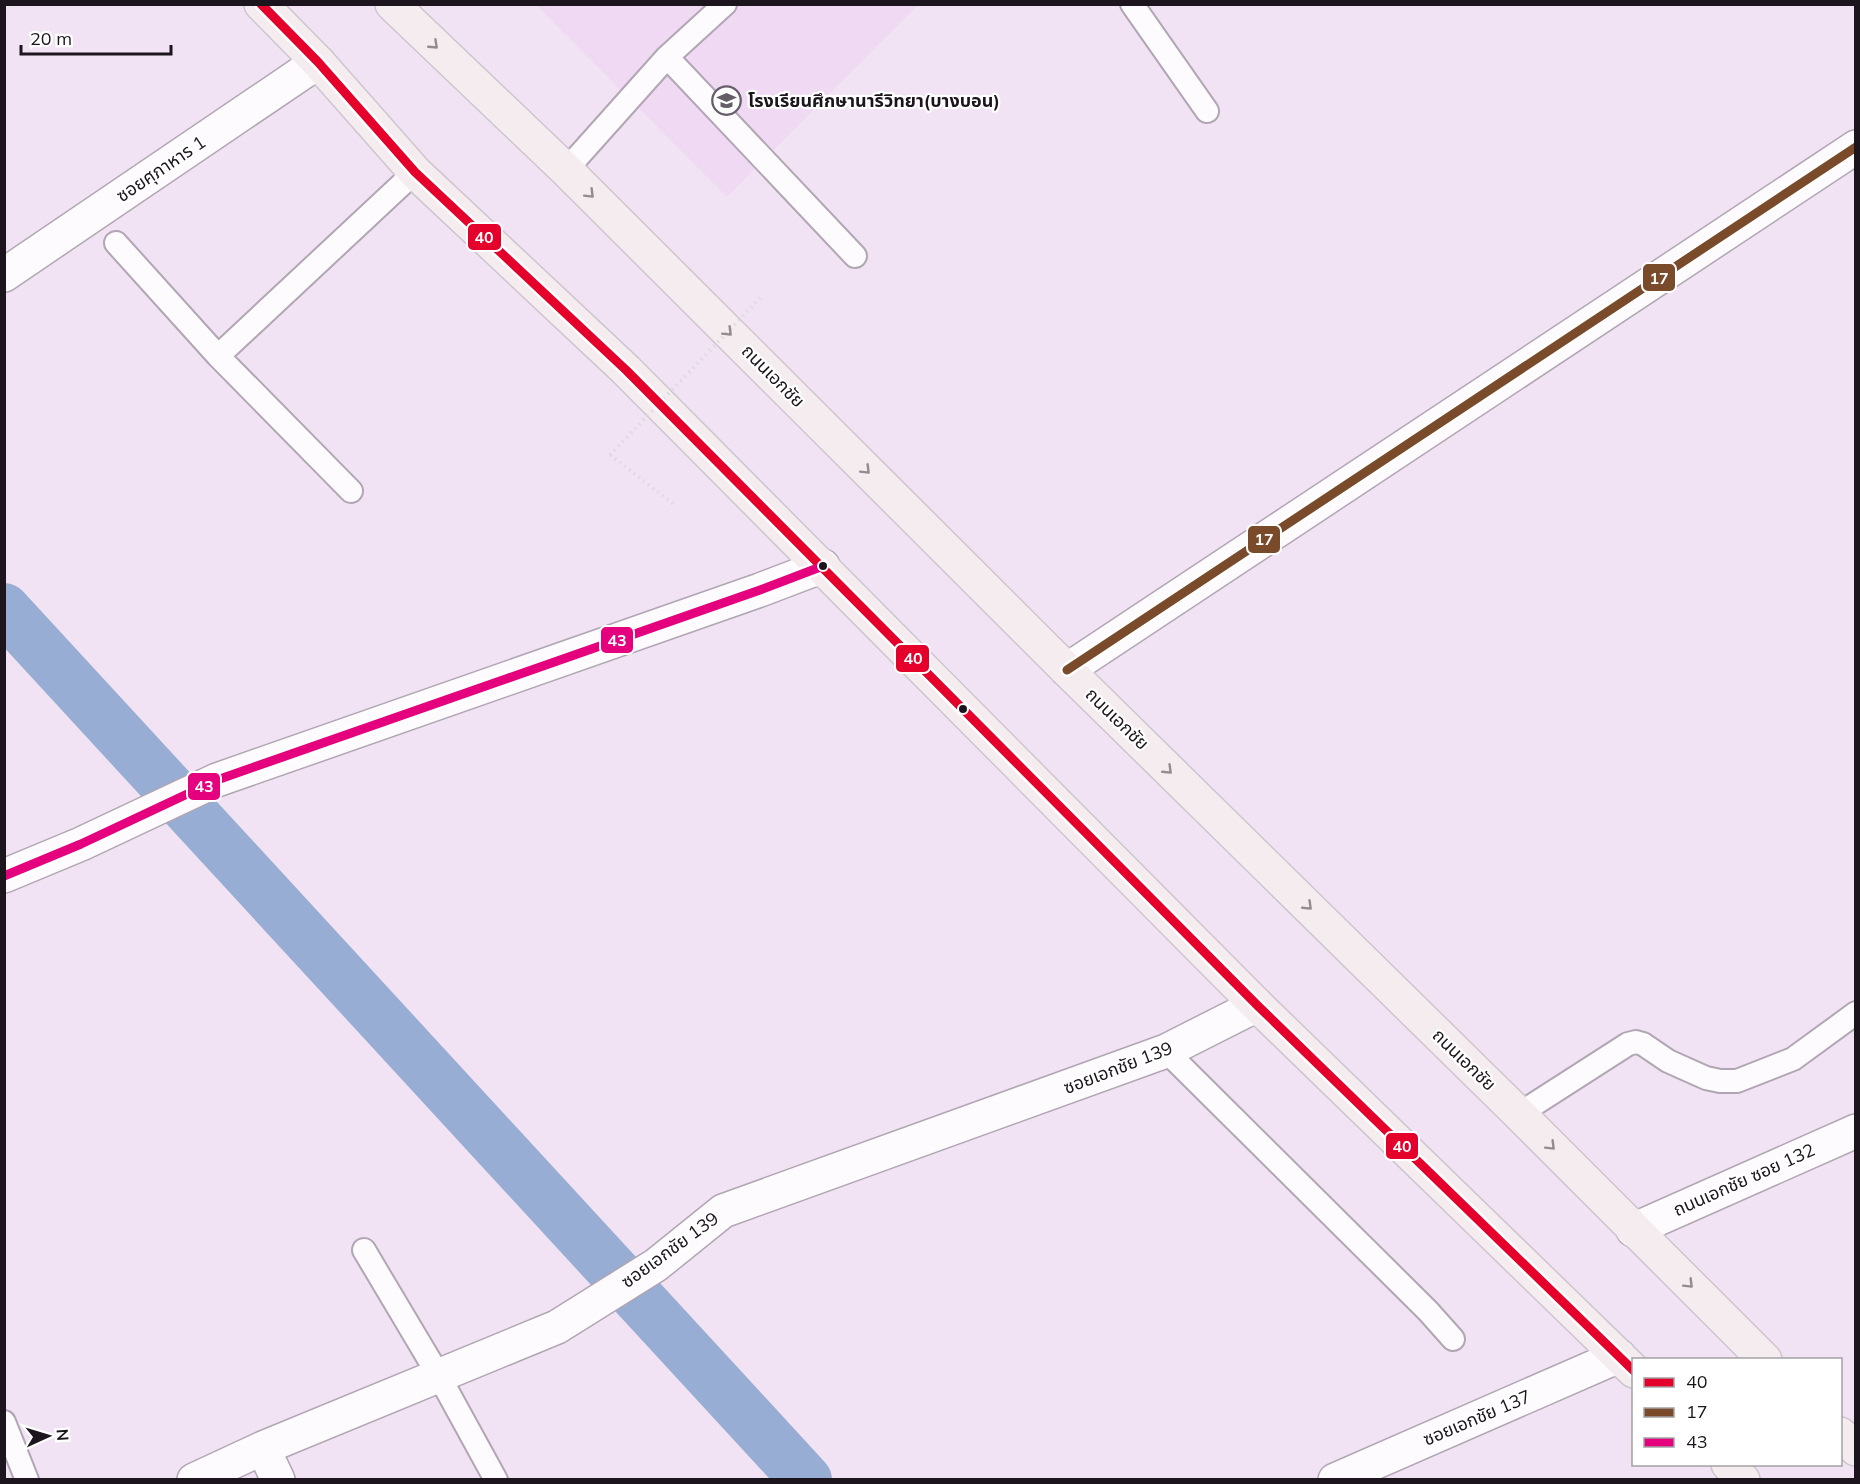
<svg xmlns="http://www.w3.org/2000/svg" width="1860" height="1484" font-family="Mulish,'Noto Sans Thai',sans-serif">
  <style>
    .built { fill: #efd9f3 }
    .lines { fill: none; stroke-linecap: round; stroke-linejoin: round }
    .canal { stroke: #97add4; stroke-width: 52 }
    .service-casing { stroke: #b1a6b3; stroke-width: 26 }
    .minor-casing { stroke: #b1a6b3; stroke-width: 36 }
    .primary-casing { stroke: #cdc6ce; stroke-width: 36 }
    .path { stroke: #dddade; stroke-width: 4; stroke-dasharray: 1.5 4.5; stroke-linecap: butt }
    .service { stroke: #fdfbfd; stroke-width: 22 }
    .minor { stroke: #fdfbfd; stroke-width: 33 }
    .primary { stroke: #f5ecef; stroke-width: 33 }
    .path-bridge { stroke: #dddade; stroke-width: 4; stroke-dasharray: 1.5 4.5; stroke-linecap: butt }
    .bus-1-casing { stroke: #fff; stroke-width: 14 }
    .bus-2-casing { stroke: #fff; stroke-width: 14 }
    .bus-3-casing { stroke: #fff; stroke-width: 14 }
    .bus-1 { stroke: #e4002b; stroke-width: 9 }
    .bus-2 { stroke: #7a4b2a; stroke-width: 9 }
    .bus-3 { stroke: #e5007d; stroke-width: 9 }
    .oneway { stroke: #948b91 }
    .bus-dot { fill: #1d151e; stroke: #fff; stroke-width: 2 }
    .labels { text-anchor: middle; stroke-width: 4.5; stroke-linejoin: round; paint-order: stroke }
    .poi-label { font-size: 18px; font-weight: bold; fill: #1d151e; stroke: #fff; text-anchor: start }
    .street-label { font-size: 18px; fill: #1d151e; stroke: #fff }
    .line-badge { stroke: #fff; stroke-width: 2 }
    .badge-label { font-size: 16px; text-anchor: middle; font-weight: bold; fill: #fff }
  </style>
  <rect width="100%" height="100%" fill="#f1e3f3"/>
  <path class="built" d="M536 5H918L727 197Z"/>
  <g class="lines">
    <path class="canal" d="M4 609 806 1480"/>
    <defs>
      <path id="service" d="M1132 4 1207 111
        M667 57 855 256
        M566 170 667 57 725 4
        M116 243 218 356
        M351 491 218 356 415 172
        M1166 1051 1428 1311 1453 1339
        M1519 1114 1628 1044 1636 1042 1643 1044 1668 1061 1706 1078 1720 1081H1737L1793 1059 1856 1013
        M364 1250 439 1376 496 1480
        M4 1422 27 1480"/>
      <path id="minor" d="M4 275 318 62
        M1067 670 1856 147
        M4 876 81 844 217 780 760 590 823 566
        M1633 1230 1856 1131
        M263 1448 278 1480
        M194 1480 263 1448 557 1327 656 1265 723 1211 1166 1051 1257 1005
        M1335 1480 1619 1356"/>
      <path id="primary" d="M261 4 318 62 415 172 626 370 1257 1005 1634 1371
        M392 4 566 170 1067 670 1519 1114 1765 1360
        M1840 1434 1856 1449
        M1728 1464 1743 1480"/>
    </defs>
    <use href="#service" class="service-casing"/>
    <use href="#minor" class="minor-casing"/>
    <use href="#primary" class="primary-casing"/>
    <path class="path" d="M610 455 675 505"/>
    <use href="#service" class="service"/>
    <use href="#minor" class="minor"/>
    <use href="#primary" class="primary"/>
    <path class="path-bridge" d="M610 455 761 297"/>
    <defs>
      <path id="bus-1" d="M261 4 318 62 415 172 626 370 1257 1005 1634 1371"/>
      <path id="bus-2" d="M1067 670 1856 147"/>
      <path id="bus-3" d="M4 876 81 844 217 780 760 590 823 566"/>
    </defs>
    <use href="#bus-1" class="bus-1-casing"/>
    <use href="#bus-2" class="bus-2-casing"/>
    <use href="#bus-3" class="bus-3-casing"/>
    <use href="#bus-1" class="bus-1"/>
    <use href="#bus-2" class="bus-2"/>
    <use href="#bus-3" class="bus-3"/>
  </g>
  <defs><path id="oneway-chevron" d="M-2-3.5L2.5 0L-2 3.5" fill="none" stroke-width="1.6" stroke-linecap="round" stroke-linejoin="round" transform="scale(1.5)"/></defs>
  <g class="oneway">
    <use href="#oneway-chevron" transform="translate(434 45) rotate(43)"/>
    <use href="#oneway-chevron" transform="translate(590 194) rotate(45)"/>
    <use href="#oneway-chevron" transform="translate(728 332) rotate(45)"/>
    <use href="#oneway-chevron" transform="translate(866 470) rotate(45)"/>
    <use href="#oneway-chevron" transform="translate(1168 770) rotate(44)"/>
    <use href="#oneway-chevron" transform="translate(1308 906) rotate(44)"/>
    <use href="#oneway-chevron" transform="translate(1551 1146) rotate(45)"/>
    <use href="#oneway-chevron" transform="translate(1689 1284) rotate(45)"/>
  </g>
  <defs>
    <symbol id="school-ring" viewBox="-11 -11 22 22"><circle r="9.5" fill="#fff" stroke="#675d69" stroke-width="1.5"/><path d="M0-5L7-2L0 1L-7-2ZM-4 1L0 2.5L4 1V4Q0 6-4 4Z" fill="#675d69"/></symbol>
  </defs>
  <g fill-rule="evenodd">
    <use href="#school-ring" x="710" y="84" width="33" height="33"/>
  </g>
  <g class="bus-dot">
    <circle cx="823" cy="566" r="5"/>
    <circle cx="963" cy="709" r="5"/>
  </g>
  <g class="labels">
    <g class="poi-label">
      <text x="748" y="107">โรงเรียนศึกษานารีวิทยา(บางบอน)</text>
    </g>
    <g class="street-label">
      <text transform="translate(161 169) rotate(-34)" y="6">ซอยศุภาหาร 1</text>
      <text transform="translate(773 376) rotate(45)" y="6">ถนนเอกชัย</text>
      <text transform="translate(1117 719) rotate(44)" y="6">ถนนเอกชัย</text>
      <text transform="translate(1464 1060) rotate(44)" y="6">ถนนเอกชัย</text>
      <text transform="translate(1118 1068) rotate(-21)" y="6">ซอยเอกชัย 139</text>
      <text transform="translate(1744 1180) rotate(-24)" y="6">ถนนเอกชัย ซอย 132</text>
      <text transform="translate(670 1250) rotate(-36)" y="6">ซอยเอกชัย 139</text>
      <text transform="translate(1477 1418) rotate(-23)" y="6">ซอยเอกชัย 137</text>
    </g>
  </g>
  <g class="line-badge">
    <rect x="467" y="223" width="35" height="28" rx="6" fill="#e4002b"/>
    <rect x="1642" y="263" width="34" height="29" rx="6" fill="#7a4b2a"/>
    <rect x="1247" y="525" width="34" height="29" rx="6" fill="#7a4b2a"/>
    <rect x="600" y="626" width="34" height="28" rx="6" fill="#e5007d"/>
    <rect x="895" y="644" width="35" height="29" rx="6" fill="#e4002b"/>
    <rect x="187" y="772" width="34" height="29" rx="6" fill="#e5007d"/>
    <rect x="1385" y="1132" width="34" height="28" rx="6" fill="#e4002b"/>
  </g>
  <g class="badge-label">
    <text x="484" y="243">40</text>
    <text x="1659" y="284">17</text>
    <text x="1264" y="545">17</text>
    <text x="617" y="646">43</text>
    <text x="913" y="664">40</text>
    <text x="204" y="792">43</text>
    <text x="1402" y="1152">40</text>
  </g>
  <rect width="1860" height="1484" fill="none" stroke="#1d151e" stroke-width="12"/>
  <rect x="1632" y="1358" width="210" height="108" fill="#ffffff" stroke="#a5a1a5" stroke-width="1.5"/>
  <rect x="1644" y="1378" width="30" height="9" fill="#e4002b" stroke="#a5a1a5" stroke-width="1.5"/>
  <text x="1686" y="1388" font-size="18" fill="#1d151e">40</text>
  <rect x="1644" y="1408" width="30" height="9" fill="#7a4b2a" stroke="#a5a1a5" stroke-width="1.5"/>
  <text x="1686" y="1418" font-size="18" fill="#1d151e">17</text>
  <rect x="1644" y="1438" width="30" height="9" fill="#e5007d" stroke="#a5a1a5" stroke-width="1.5"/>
  <text x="1686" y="1448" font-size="18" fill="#1d151e">43</text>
  <g transform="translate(48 1436) rotate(86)" stroke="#ffffff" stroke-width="4.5" paint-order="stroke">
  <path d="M0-4.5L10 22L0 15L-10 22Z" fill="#1d151e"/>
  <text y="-9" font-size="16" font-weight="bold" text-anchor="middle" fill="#1d151e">N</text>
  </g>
  <path d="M21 45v9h150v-9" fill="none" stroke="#1d151e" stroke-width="3"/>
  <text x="30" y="45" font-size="18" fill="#1d151e" stroke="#ffffff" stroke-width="4.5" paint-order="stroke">20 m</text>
</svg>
